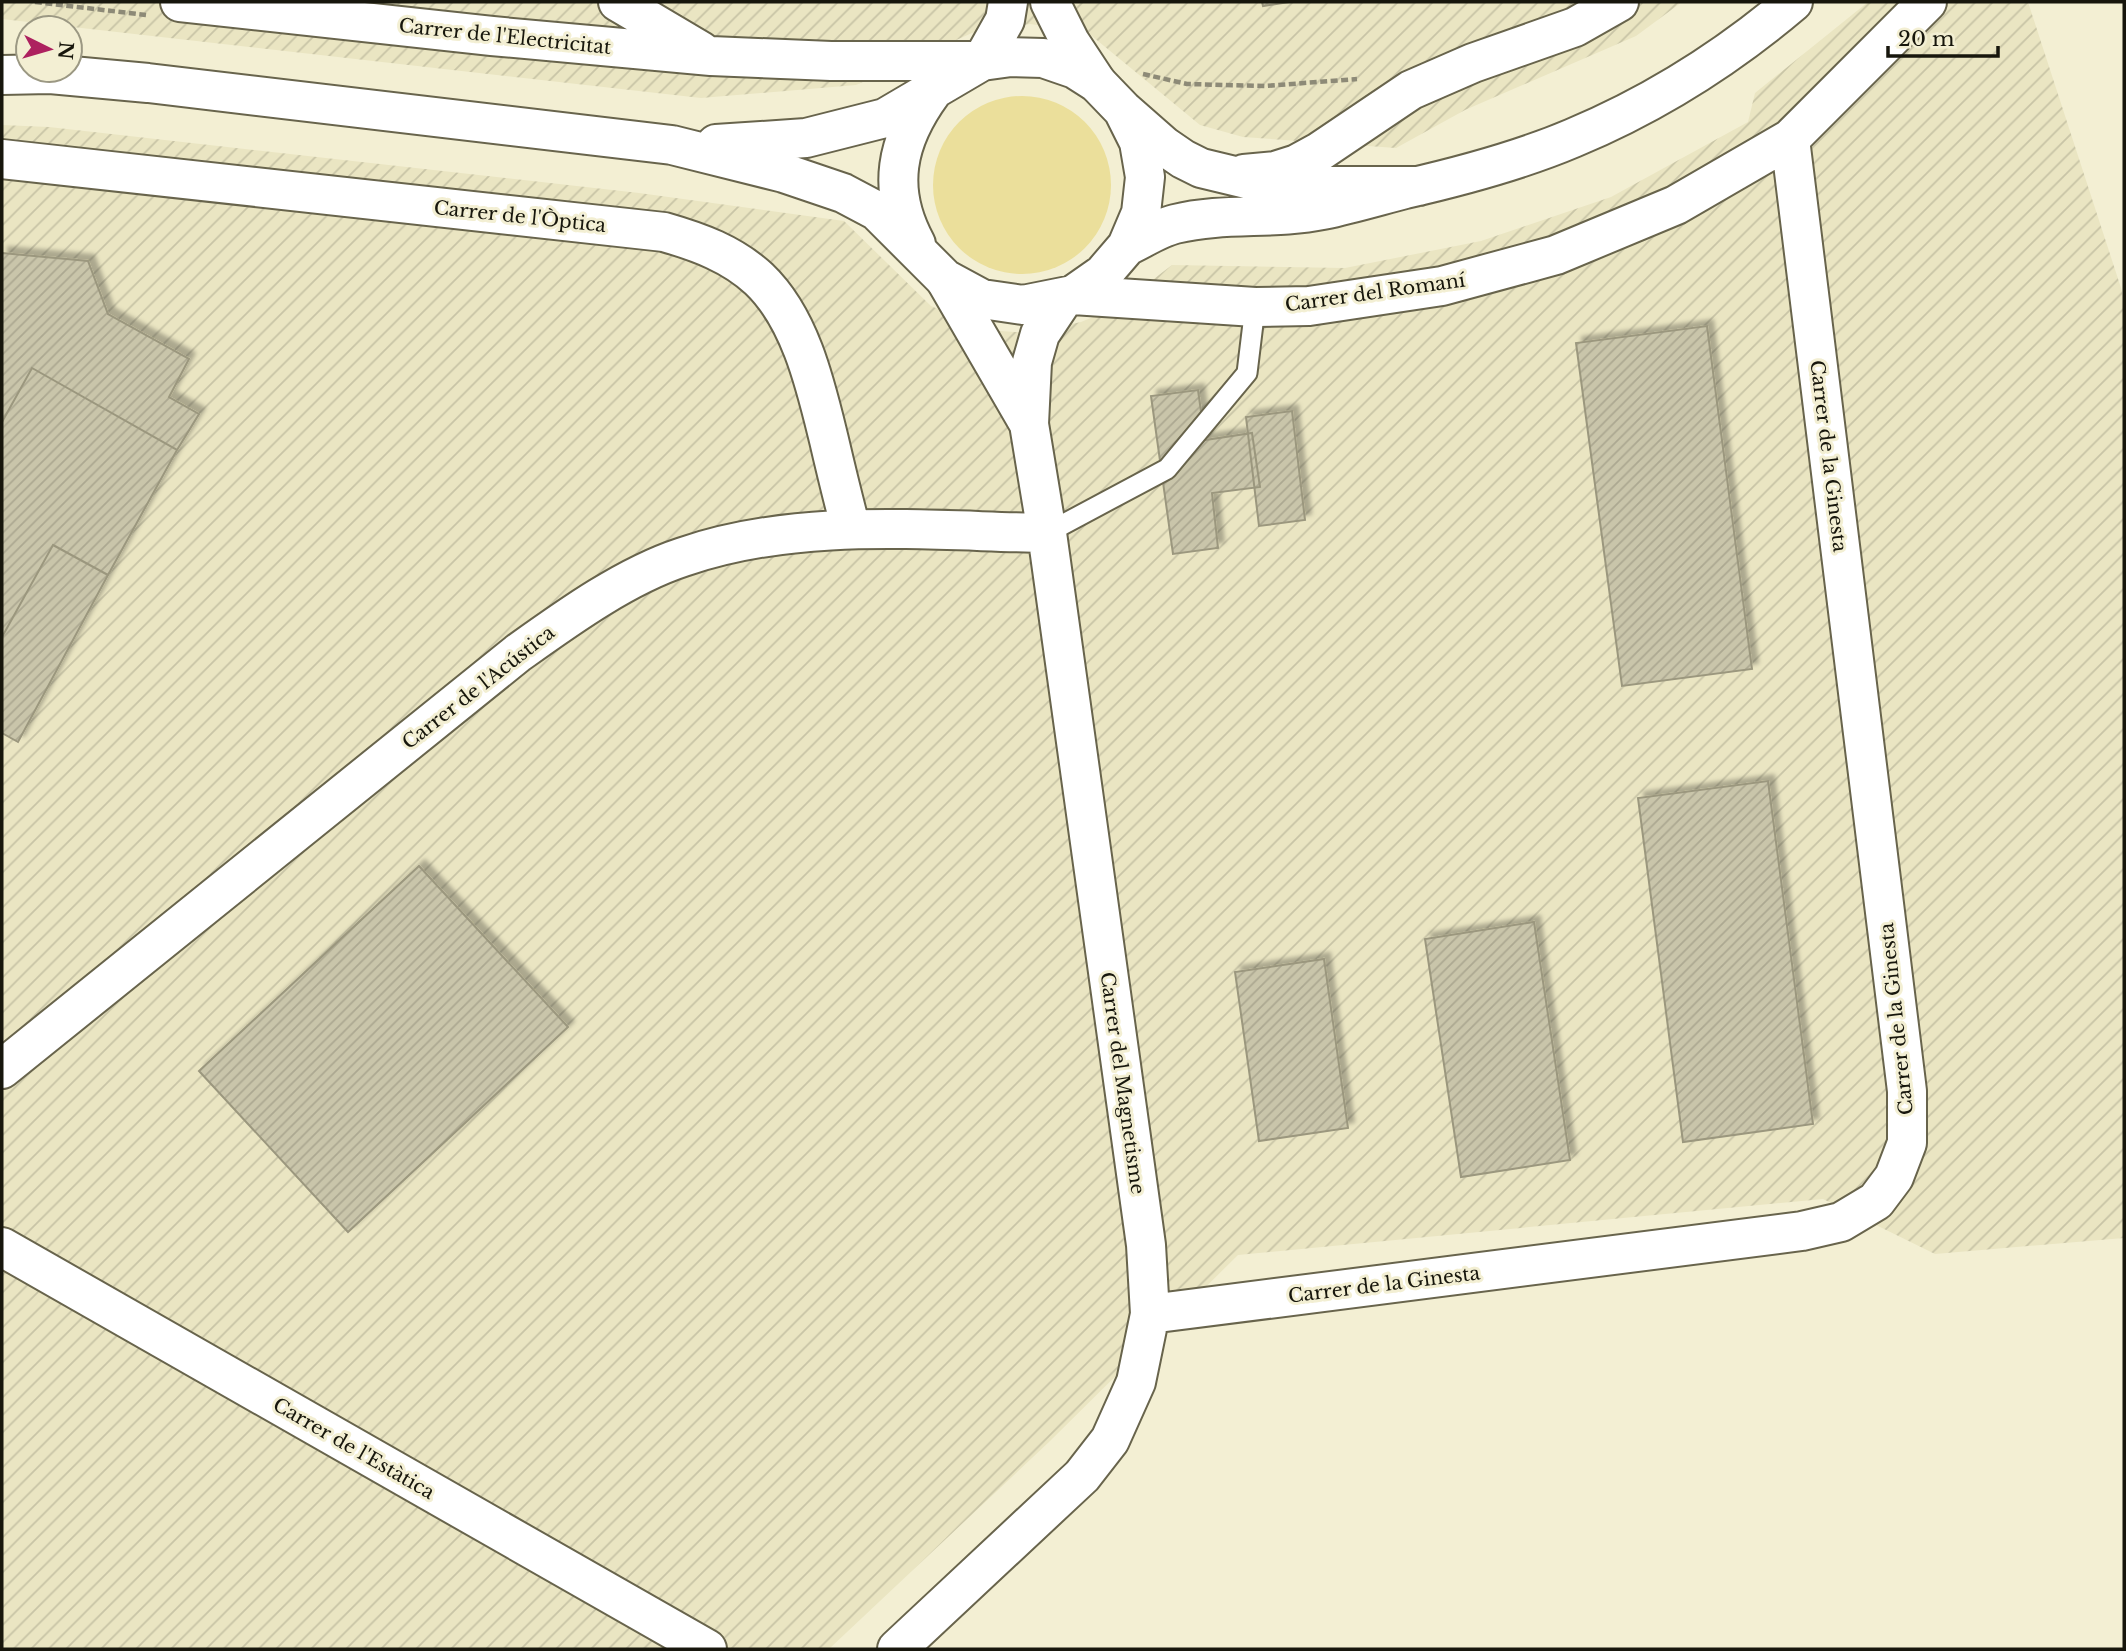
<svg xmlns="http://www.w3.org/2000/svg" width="2126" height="1651" font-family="'Libre Baskerville',serif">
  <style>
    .industrial { fill: url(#industrial-furrows) }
    .grass { fill: #ebdf9b }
    .building { fill: url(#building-hatch); stroke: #9b977e; stroke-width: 2; filter: url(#shadow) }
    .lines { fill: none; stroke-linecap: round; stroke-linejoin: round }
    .lane-casing { stroke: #68644c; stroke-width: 23 }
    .street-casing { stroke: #68644c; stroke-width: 42 }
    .secondary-casing { stroke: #68644c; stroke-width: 42 }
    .path { stroke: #8d8a77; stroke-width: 4.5; stroke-dasharray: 7 3.5; stroke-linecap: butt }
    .lane { stroke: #fff; stroke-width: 19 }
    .street { stroke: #fff; stroke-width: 38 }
    .secondary { stroke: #fff; stroke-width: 38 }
    .labels { text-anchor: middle; stroke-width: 6; stroke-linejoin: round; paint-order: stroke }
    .street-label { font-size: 19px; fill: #17160c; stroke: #f3efd3 }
  </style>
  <defs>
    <pattern id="industrial-furrows" width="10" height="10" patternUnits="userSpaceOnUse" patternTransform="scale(1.75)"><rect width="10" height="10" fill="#eae5c2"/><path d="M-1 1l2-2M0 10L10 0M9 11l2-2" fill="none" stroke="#c8c4a6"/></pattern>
    <pattern id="building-hatch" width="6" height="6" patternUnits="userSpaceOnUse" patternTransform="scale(1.75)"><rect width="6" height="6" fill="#c9c5aa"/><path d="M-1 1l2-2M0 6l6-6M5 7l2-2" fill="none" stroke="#aca891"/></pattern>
    <filter id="shadow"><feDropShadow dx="6" dy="-6" stdDeviation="2" flood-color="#0004"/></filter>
  </defs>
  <rect width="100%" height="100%" fill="#f3efd3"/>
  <path class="industrial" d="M2 2H1682L1636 36 1465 110 1396 148 1243 137 1200 125 1087 32 1030 24 972 33 856 85 701 98 2 19Z
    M1868 2H2028L2122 291 2124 323V1238L1935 1254 1823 1199 1238 1255 1049 1442 829 1649H2V125L49 127 639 193 844 221 931 306 987 330 1029 333 1081 322 1117 307 1172 265 1345 268 1481 241 1611 197 1748 122 1755 93Z"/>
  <path class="grass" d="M933 185a89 89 0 1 1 178 0a89 89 0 1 1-178 0Z"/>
  <path class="building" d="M1262 2H1289L1263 6Z
    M2 253 88 261 108 314 189 359 169 397 199 414 177 450 32 368 2 422Z
    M1707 326 1752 669 1622 686 1576 343Z
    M32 368 177 450 108 575 53 545 2 637V422Z
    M1198 390 1205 440 1252 433 1260 487 1212 493 1218 548 1173 554 1151 396Z
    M1292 411 1305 520 1259 526 1246 417Z
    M53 545 108 575 18 742 2 733V637Z
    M1768 781 1813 1124 1683 1142 1638 798Z
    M419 866 568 1027 348 1232 199 1071Z
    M1534 922 1570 1160 1461 1177 1425 939Z
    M1324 959 1348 1128 1259 1141 1235 972Z"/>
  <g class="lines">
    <defs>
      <path id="lane" d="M1047 533 1167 469 1247 373 1255 307"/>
      <path id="street" d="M180 2 492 36 711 56 831 61H982L1005 20 1008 2
        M618 2 701 51
        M1050 2 1070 42 1097 83
        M2 159 664 232C699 242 732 254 759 279 801 319 816 387 829 440 836 470 843 499 851 529
        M1244 174 1275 171 1297 164 1319 152 1411 90 1473 63 1575 27 1619 2
        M945 279 1029 424
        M1073 295 1255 307 1309 306 1442 286 1556 255 1676 205 1790 139 1927 2
        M2 1069 518 653C567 618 625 576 683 557 799 517 927 531 1047 533
        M2 1247 707 1649
        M1150 1314 1802 1231 1841 1222 1876 1201 1894 1177 1907 1143V1091L1790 139
        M897 1649 1082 1476 1110 1440 1136 1382 1150 1314 1146 1245 1047 533 1029 424 1032 362 1040 334 1064 298"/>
      <path id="secondary" d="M2 75 50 74 148 83 672 145 784 173 843 193 877 211 945 279 982 299 1023 305 1073 295 1103 274 1127 246 1141 213 1145 177 1139 142 1123 110
        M716 144 806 138 885 118 982 61 1011 57 1043 58 1075 69 1097 83 1123 110 1164 146 1183 159 1201 168 1255 181 1314 186H1419
        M916 244C886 189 896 141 932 92
        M1127 246C1142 239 1159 228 1175 224 1224 212 1274 220 1323 210 1351 204 1378 196 1405 189 1462 176 1519 161 1573 138 1652 105 1728 57 1793 2"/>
    </defs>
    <use href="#lane" class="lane-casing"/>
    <use href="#street" class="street-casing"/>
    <use href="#secondary" class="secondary-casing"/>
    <path class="path" d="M35 2 146 15
      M1143 74 1187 84 1265 86 1357 79"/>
    <use href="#lane" class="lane"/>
    <use href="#street" class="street"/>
    <use href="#secondary" class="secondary"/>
  </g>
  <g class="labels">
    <g class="street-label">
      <text transform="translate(505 36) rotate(6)" y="7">Carrer de l'Electricitat</text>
      <text transform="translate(520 216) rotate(6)" y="7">Carrer de l'Òptica</text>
      <text transform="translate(1375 292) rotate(-8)" y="7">Carrer del Romaní</text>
      <text transform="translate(1829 456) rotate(83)" y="7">Carrer de la Ginesta</text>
      <text transform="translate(478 687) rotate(-38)" y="7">Carrer de l'Acústica</text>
      <text transform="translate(1896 1019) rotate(-96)" y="7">Carrer de la Ginesta</text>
      <text transform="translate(1123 1083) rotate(82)" y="7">Carrer del Magnetisme</text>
      <text transform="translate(1384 1284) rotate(-7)" y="7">Carrer de la Ginesta</text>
      <text transform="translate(354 1448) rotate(30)" y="7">Carrer de l'Estàtica</text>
    </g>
  </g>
  <rect width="2126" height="1651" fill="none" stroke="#17160c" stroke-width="7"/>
  <g transform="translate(49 49) rotate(95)"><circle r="33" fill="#f3efd3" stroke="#9b9883" stroke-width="2"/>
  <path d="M0-5L12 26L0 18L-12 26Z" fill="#ad215f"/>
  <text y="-10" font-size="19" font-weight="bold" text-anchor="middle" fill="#17160c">N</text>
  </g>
  <path d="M1888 46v10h110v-10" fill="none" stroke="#17160c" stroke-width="3.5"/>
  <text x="1898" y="46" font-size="21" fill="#17160c" stroke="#f3efd3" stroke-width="5" paint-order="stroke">20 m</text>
</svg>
